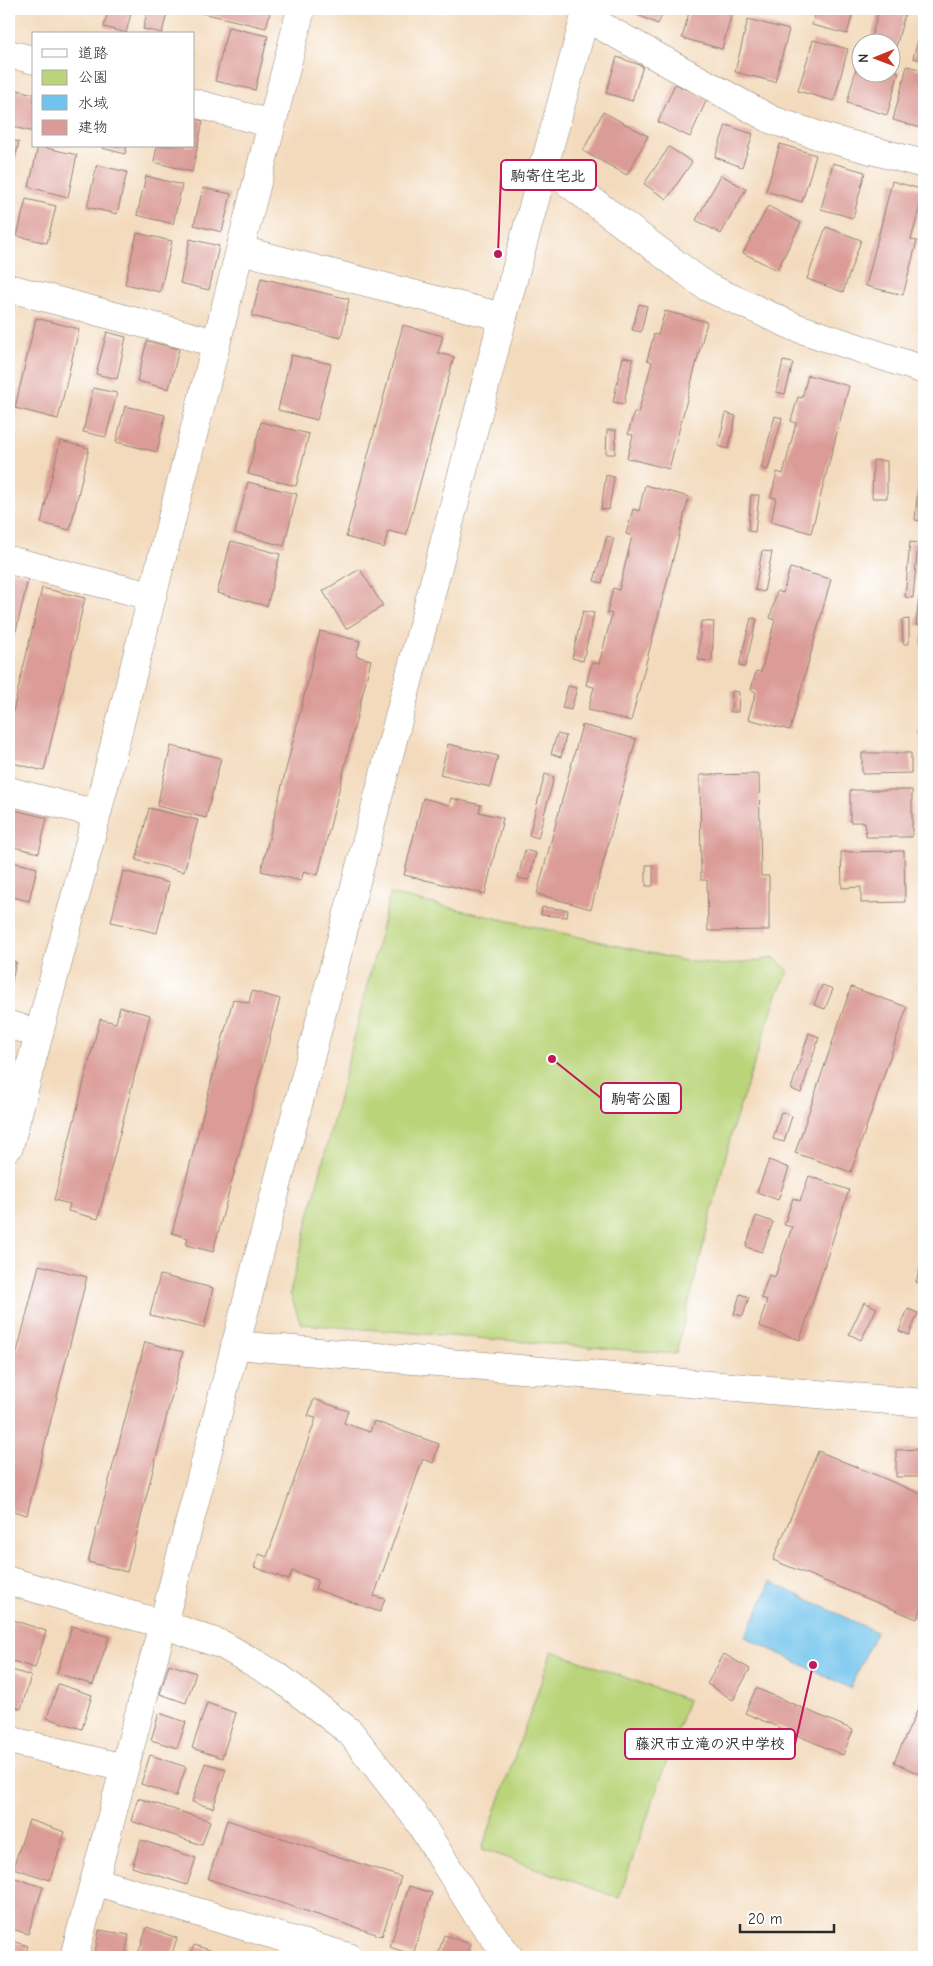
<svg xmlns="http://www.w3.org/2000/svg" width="933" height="1966" font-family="'Comic Neue','Klee One',sans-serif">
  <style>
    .green { fill: #b9d479; stroke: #728052 }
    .water { fill: #70c3ec; stroke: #4e778c }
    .building { fill: #db9c97 }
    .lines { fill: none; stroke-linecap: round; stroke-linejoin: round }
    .minor-casing { stroke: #8f8274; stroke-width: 29 }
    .tertiary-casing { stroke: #8f8274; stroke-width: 29 }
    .minor { stroke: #fff; stroke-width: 28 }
    .tertiary { stroke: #fff; stroke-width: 28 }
    .leader { fill: none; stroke: #c2185b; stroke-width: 2 }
    .callout-dot { fill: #c2185b; stroke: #fff; stroke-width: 2 }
    .callout { fill: #fff; stroke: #c2185b; stroke-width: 2 }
    .callout-label { font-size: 15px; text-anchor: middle; font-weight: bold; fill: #2b2b2b }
  </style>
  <rect width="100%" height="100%" fill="#fff"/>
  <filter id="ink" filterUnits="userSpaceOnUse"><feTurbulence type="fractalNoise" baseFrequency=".02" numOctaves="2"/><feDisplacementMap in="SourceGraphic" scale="10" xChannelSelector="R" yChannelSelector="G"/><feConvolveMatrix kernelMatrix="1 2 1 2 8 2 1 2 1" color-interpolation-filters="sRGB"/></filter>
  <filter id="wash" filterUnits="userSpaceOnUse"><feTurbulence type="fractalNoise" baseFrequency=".0096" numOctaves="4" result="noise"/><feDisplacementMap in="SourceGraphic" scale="20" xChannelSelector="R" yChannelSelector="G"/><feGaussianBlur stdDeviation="1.12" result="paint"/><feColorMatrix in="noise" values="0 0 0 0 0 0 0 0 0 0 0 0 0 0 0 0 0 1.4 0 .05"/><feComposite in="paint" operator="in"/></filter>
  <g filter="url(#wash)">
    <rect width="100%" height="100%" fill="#f3dabc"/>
    <path class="green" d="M390 894 681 960 725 965 775 958 789 971 778 992 733 1127 676 1354 301 1324 290 1293Z
      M552 1651 688 1700 619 1898 482 1849Z"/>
    <path class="water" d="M771 1582 876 1632 850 1688 745 1637Z"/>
    <g id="blocks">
      <path class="building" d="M108 9H132L126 33 104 27Z
        M148 9H168L162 33 143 29Z
        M199 9H271L266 28 198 12Z
        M624 9H665L658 24Z
        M690 9H733L722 49 682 38Z
        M760 9H790L788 17Z
        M817 9H854L847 34 812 25Z
        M879 9H906L894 55 890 54V42H870Z
        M924 18V61L913 58Z
        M748 19 789 30 775 82 735 72Z
        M228 27 268 36 255 90 215 81Z
        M813 40 848 49 834 101 798 91Z
        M617 57 643 66 632 101 606 93Z
        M858 61 860 62V72H890V70L899 72 887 115 847 103Z
        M907 66 924 70V129L893 120Z
        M675 84 707 99 690 137 658 122Z
        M9 88 34 94V132L9 126Z
        M603 112 648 136 627 175 583 151Z
        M194 119 203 121 192 172 154 162 157 146H194Z
        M726 125 753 134 742 167 715 157Z
        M9 139 19 142 9 183Z
        M780 144 816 155 802 202 766 191Z
        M38 146 77 155 68 197 29 187Z
        M102 146H127L125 154 102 148Z
        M669 147 692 162 667 199 644 184Z
        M833 163 865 172 853 218 821 209Z
        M97 165 127 172 117 214 87 207Z
        M721 175 746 189 721 234 696 220Z
        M146 176 182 185 173 224 137 215Z
        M892 181 924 190 911 240 917 241 903 295 866 286Z
        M203 188 231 194 222 232 194 225Z
        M26 199 56 206 47 243 17 236Z
        M768 206 801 223 777 270 743 253Z
        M826 227 861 240 843 292 807 279Z
        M137 233 172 241 160 292 125 284Z
        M190 239 219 246 209 290 180 283Z
        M261 278 349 299 341 338 252 316Z
        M639 304 647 306 641 332 632 330Z
        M665 311 707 322 669 469 627 458 633 435 628 434 634 412 638 413 652 362 647 360 654 334 658 335Z
        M36 318 79 329 58 419 15 408Z
        M403 325 443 336 438 353 454 357 406 535 388 531 384 548 346 537Z
        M107 332 126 337 117 379 96 374Z
        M147 341 179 349 169 389 137 381Z
        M291 355 331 364 317 420 278 410Z
        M623 357 633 359 624 404 613 402Z
        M783 361 793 363 785 394 776 392Z
        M808 375 849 386 811 533 771 522 776 498 771 497 777 472 783 474 796 423 791 421 798 397 802 398Z
        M93 388 117 393 106 437 83 432Z
        M125 406 165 415 157 452 116 442Z
        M726 413 736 416 728 449 718 446Z
        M775 416 782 418 768 470 761 468Z
        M261 422 309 434 296 486 248 474Z
        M607 430H616L615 454H606Z
        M60 441 89 448 70 530 41 523Z
        M873 460 887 461V498H872Z
        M920 467 924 468 921 521 915 520Z
        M606 475 614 477 609 510 601 509Z
        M248 482 297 494 284 546 235 533Z
        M645 485 689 497 631 721 588 710 594 687 586 685 592 662 599 664 612 614 607 613 613 588 619 590 632 536 626 534 633 509 639 511Z
        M751 495H759L755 532 748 531Z
        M607 536 614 538 602 583 594 581Z
        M231 541 280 554 267 606 217 593Z
        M910 542 918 543 913 598 905 597Z
        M762 551 772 552 764 592 755 590Z
        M790 568 831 579 790 730 748 719 756 692 751 690 756 671 761 672 775 620 770 618 777 591 783 593Z
        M360 569 383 606 346 629 323 591Z
        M9 570 29 575 16 631 9 629Z
        M42 588 85 598 44 771 9 762V728Z
        M919 597 924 598V645L921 644 923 626 916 625Z
        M583 611 594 613 583 661 572 658Z
        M751 618 757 619 745 667 739 666Z
        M909 619V644H903L902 620Z
        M701 621 714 622 712 661 698 660Z
        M320 631 360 641 356 656 371 660 318 875 304 871 301 881 261 871Z
        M568 686 577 688 571 710 562 708Z
        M732 691 739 692 738 712H731Z
        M920 720H924V737L919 736Z
        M582 725 636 739 591 909 537 894Z
        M557 734 566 736 561 757 551 754Z
        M448 744 498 756 490 787 440 775Z
        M171 746 221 758 206 818 157 806Z
        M862 753H911V773L862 774Z
        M545 774 554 777 538 838 529 835Z
        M759 774 761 876H769V930L708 931 707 880H701L700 775Z
        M850 790H912V837H866L865 822H850Z
        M423 798 449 805 451 798 481 805 479 812 503 818 485 894 404 875Z
        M149 808 198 820 184 872 136 860Z
        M11 809 47 818 39 853 9 846V820Z
        M525 850 536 853 529 880 518 878Z
        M904 851 905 902 861 903V887L842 888 841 852Z
        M9 861 37 868 29 901 9 896Z
        M646 865H653V886H646Z
        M123 871 169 883 157 933 111 922Z
        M542 907 568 910 567 917 541 915Z
        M9 960 16 962 10 990H9Z
        M822 985 833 989 825 1009 814 1005Z
        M851 987 907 1007 851 1172 795 1153Z
        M252 991 280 999 213 1252 186 1245 188 1238 172 1233 233 999 249 1003Z
        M120 1007 150 1015 98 1219 68 1211 70 1204 54 1200 100 1019 116 1023Z
        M809 1033 819 1037 801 1093 791 1089Z
        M781 1112 792 1116 784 1142 773 1139Z
        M769 1160 789 1168 778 1200 757 1192Z
        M809 1176 849 1190 800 1340 759 1326 767 1300 761 1298 769 1275 775 1277 792 1227 784 1225 793 1198 800 1201Z
        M756 1216 773 1222 762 1252 746 1247Z
        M924 1255V1284L916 1282Z
        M39 1265 87 1277 27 1515 9 1510V1384Z
        M160 1275 213 1288 204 1328 150 1315Z
        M740 1294 749 1297 743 1316 734 1314Z
        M864 1302 877 1308 861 1340 849 1334Z
        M908 1309 918 1313 909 1335 899 1331Z
        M145 1342 183 1352 127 1572 88 1562Z
        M314 1399 348 1411 344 1423 370 1432 374 1421 439 1444 433 1463 423 1459 374 1596 385 1599 380 1612 315 1589 318 1580 292 1571 289 1580 254 1567 259 1554 267 1557 316 1418 308 1416Z
        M924 1449V1477H896V1450Z
        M818 1451 924 1495V1601L917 1619 773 1560Z
        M13 1620 46 1631 35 1668 9 1660V1635Z
        M72 1626 109 1637 93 1685 57 1673Z
        M724 1654 750 1669 733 1700 707 1684Z
        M169 1664 196 1673 186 1703 160 1694Z
        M9 1669 31 1676 21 1709 9 1705Z
        M58 1684 92 1695 82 1729 47 1718Z
        M756 1688 853 1730 843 1755 745 1713Z
        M924 1696V1782L921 1780 923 1776 894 1762Z
        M207 1703 236 1713 222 1758 192 1748Z
        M159 1713 186 1722 177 1748 151 1740Z
        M150 1755 186 1767 176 1796 141 1784Z
        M205 1763 226 1769 213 1808 192 1802Z
        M138 1798 210 1821 202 1845 131 1821Z
        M29 1820 65 1832 50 1880 13 1868Z
        M227 1820 401 1877 382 1936 208 1879Z
        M141 1840 196 1858 187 1885 132 1867Z
        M15 1878 43 1887 28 1934 9 1928V1899Z
        M409 1886 432 1893 413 1955 390 1947Z
        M147 1927 177 1938 171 1957H137Z
        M99 1930 129 1935 125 1957H94Z
        M444 1935 470 1944 466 1957H437Z
        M9 1940 28 1946 24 1957H9Z
        M194 1945 225 1955 224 1957H190Z"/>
    </g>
  </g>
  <g filter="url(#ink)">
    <use href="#blocks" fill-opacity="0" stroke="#8f8274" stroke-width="1"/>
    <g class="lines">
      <defs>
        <path id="minor" d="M585 17 772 120 826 138 924 164
          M9 54 34 60
          M194 103 272 124
          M543 164 707 287 795 327 924 370
          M240 250 503 317
          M9 288 216 343
          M9 560 151 596
          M9 791 97 814
          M9 1025 39 1033
          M9 1147 97 814 301 9
          M9 1740 124 1768
          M94 1881 348 1957
          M74 1957 163 1624"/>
        <path id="tertiary" d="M235 1345 924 1403
          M9 1581 163 1624 223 1645 280 1678 350 1732 418 1820 476 1913 509 1957
          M163 1624 503 317 587 9"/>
      </defs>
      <use href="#minor" class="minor-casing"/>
      <use href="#tertiary" class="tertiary-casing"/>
      <use href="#minor" class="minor"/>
      <use href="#tertiary" class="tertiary"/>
    </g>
  </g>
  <path class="leader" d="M498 254L501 175M552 1059L601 1098M813 1665L795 1744"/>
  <g class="callout-dot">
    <circle cx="498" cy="254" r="5"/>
    <circle cx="552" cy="1059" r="5"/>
    <circle cx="813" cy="1665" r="5"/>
  </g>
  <g class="callout">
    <rect x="501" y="160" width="95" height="30" rx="5"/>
    <rect x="601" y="1083" width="80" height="30" rx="5"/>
    <rect x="625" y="1729" width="170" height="30" rx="5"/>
  </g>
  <g class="callout-label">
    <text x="548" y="181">駒寄住宅北</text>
    <text x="641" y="1104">駒寄公園</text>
    <text x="710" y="1749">藤沢市立滝の沢中学校</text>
  </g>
  <rect width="933" height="1966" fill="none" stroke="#fff" stroke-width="30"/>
  <rect x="32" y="32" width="162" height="115" fill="#ffffff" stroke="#aaaaaa"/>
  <rect x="42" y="49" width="25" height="8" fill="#ffffff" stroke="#aaaaaa"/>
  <text x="78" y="58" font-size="15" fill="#2b2b2b">道路</text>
  <rect x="42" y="70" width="25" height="15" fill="#b9d479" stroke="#aaaaaa"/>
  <text x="78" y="82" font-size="15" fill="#2b2b2b">公園</text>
  <rect x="42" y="95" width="25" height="15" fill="#70c3ec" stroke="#aaaaaa"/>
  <text x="78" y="108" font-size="15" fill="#2b2b2b">水域</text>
  <rect x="42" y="120" width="25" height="15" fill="#db9c97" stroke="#aaaaaa"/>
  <text x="78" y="132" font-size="15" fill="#2b2b2b">建物</text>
  <g transform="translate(876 58) rotate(269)"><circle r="24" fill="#ffffff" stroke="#aaaaaa"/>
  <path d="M0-4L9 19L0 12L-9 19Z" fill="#c8321e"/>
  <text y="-8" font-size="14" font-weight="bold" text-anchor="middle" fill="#2b2b2b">N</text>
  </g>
  <path d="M740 1924v8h94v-8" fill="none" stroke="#2b2b2b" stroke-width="2.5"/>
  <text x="748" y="1924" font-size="15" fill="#2b2b2b" stroke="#ffffff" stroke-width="4" paint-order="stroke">20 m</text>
</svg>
